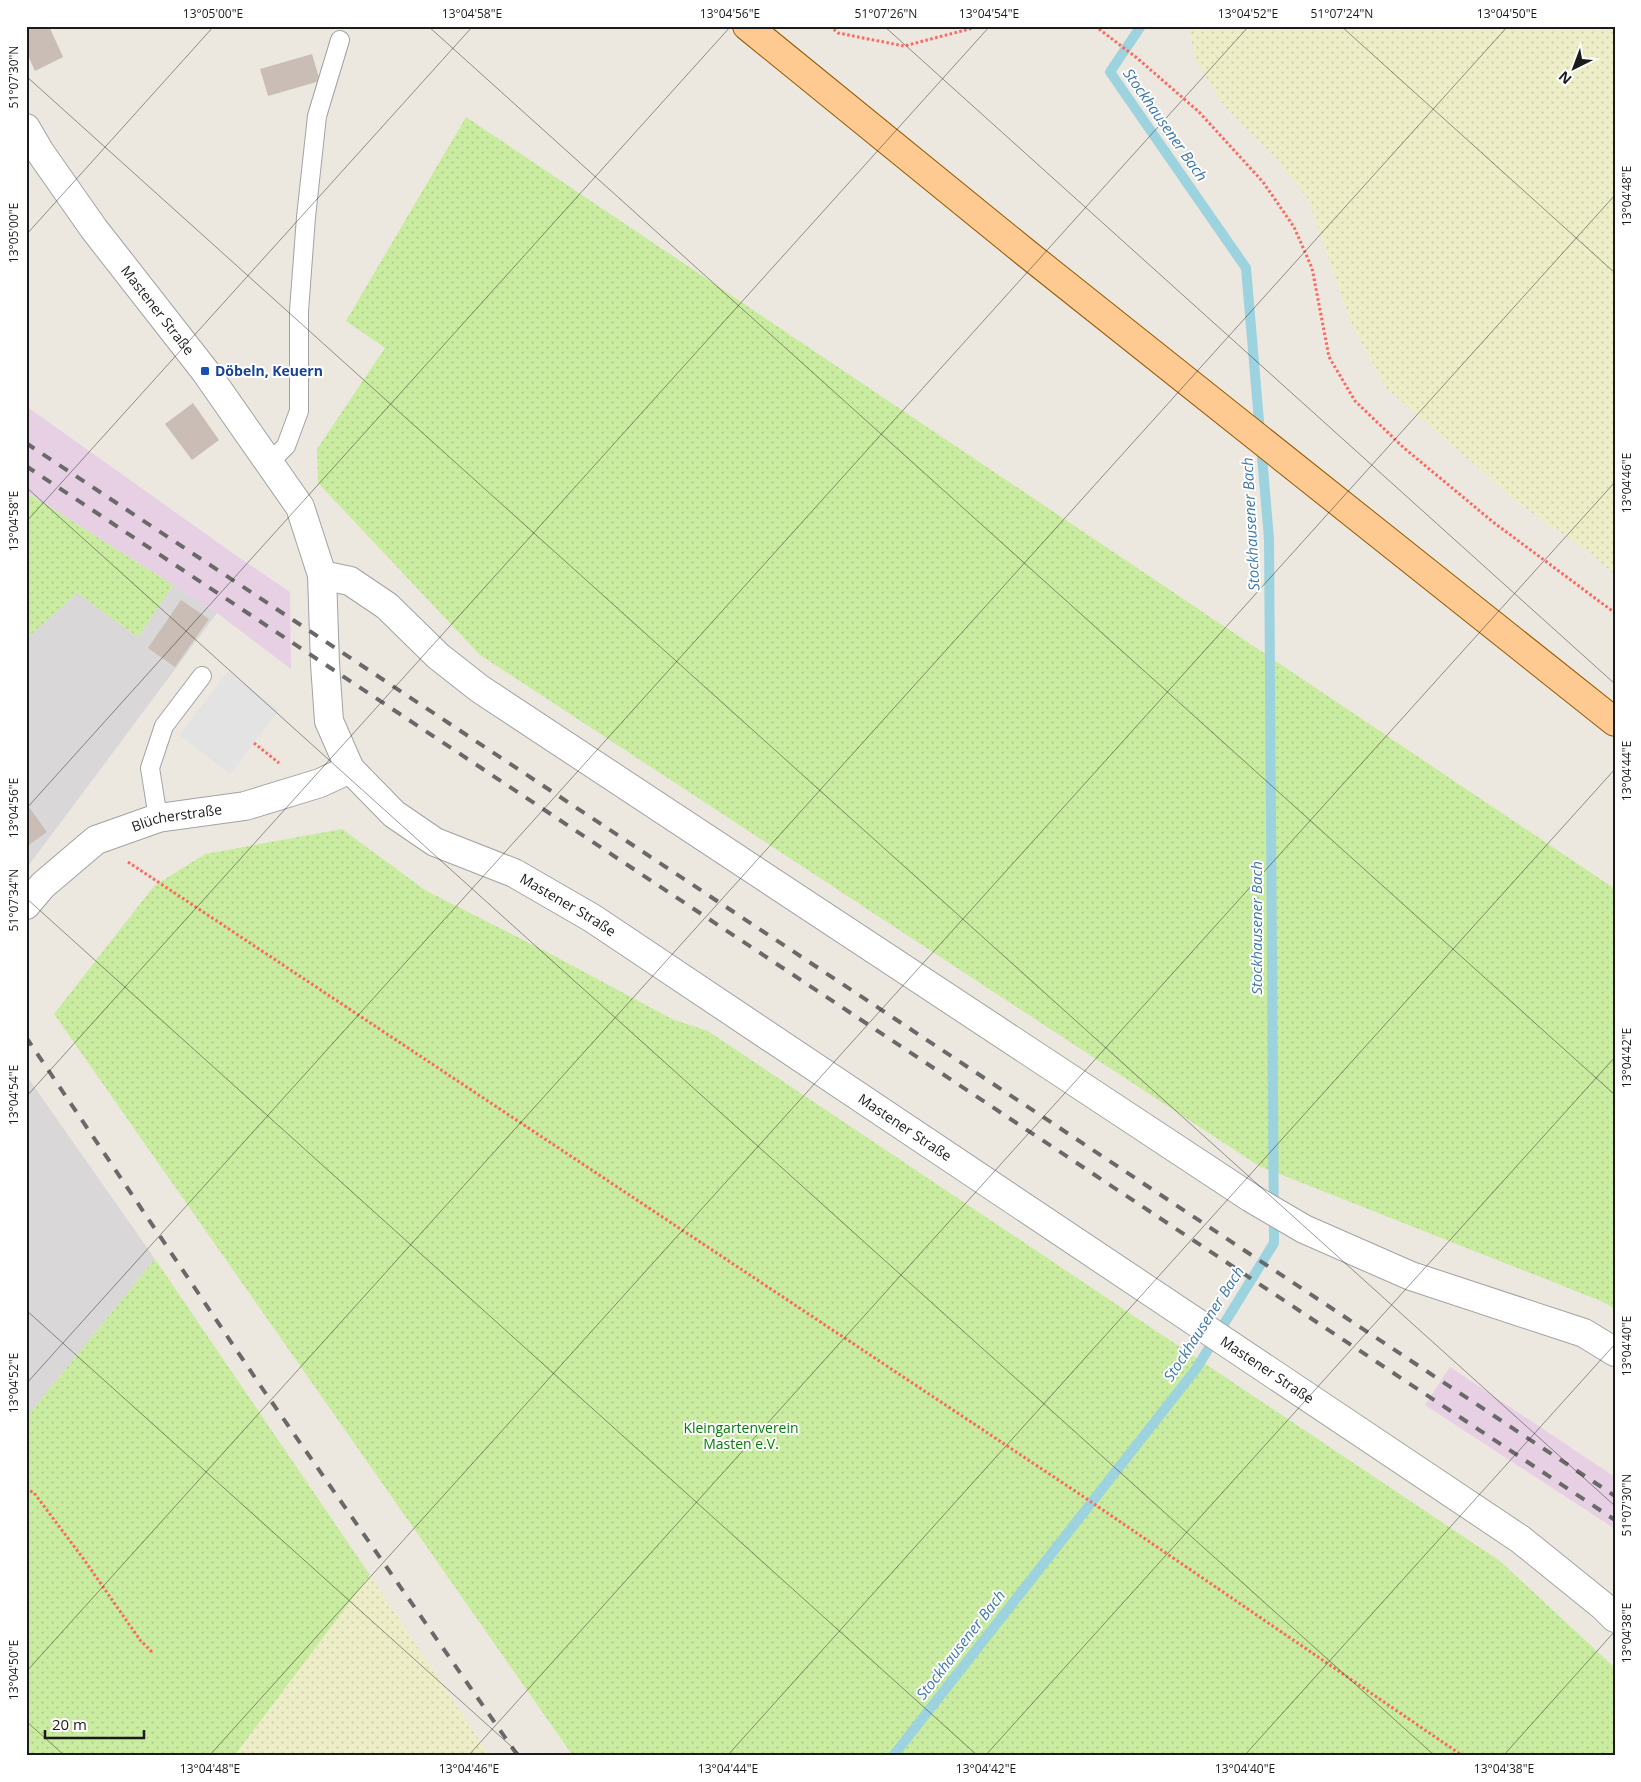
<svg xmlns="http://www.w3.org/2000/svg" width="1641" height="1782" font-family="'Open Sans',sans-serif">
  <style>
    .residential { fill: #d9d7d8 }
    .railway { fill: #e7d0e4 }
    .farmland { fill: url(#farmland-dots) }
    .garden { fill: url(#garden-dots) }
    .parking { fill: #e3e3e3 }
    .lines { fill: none; stroke-linecap: round; stroke-linejoin: round }
    .stream { stroke: #9cd3df; stroke-width: 10 }
    .building { fill: #c9bdb5 }
    .lane-casing { stroke: #a2a2a2; stroke-width: 20 }
    .street-casing { stroke: #a2a2a2; stroke-width: 30 }
    .primary-casing { stroke: #915a00; stroke-width: 30 }
    .path { stroke: #ff675e; stroke-width: 3; stroke-dasharray: 2.5 2.5; stroke-linecap: butt }
    .lane { stroke: #fff; stroke-width: 18 }
    .street { stroke: #fff; stroke-width: 28 }
    .primary { stroke: #ffca92; stroke-width: 28 }
    .rail { stroke: #696969; stroke-width: 4; stroke-dasharray: 10 10; stroke-linecap: butt }
    .ticks { fill: none; stroke: #1b1b1b; stroke-width: 1; stroke-opacity: 0.45 }
    .transit-dot { fill: #1a4fb4; stroke: #fff; stroke-width: 2 }
    .labels { text-anchor: middle; stroke-width: 4; stroke-linejoin: round; paint-order: stroke }
    .street-label { font-size: 14px; fill: #1b1b1b; stroke: #fff }
    .transit-label { font-size: 14px; font-weight: bold; fill: #164399; stroke: #fff; text-anchor: start }
    .park-label { font-size: 14px; fill: #047d08; stroke: #fff }
    .water-label { font-size: 15px; font-style: italic; fill: #4079a7; stroke: #fff }
    .neatline { fill: none; stroke: #1b1b1b; stroke-width: 2 }
    .ticks-label { font-size: 12px; text-anchor: middle; fill: #1b1b1b }
  </style>
  <defs>
    <pattern id="farmland-dots" width="8" height="8" patternUnits="userSpaceOnUse" patternTransform="scale(1.25)"><rect width="8" height="8" fill="#edeec8"/><path d="M2 2h.1M6 6h.1" fill="none" stroke="#cbccab" stroke-width="1.8" stroke-linecap="round"/></pattern>
    <pattern id="garden-dots" width="8" height="8" patternUnits="userSpaceOnUse" patternTransform="scale(1.25)"><rect width="8" height="8" fill="#caeca0"/><path d="M2 2h.1M6 6h.1" fill="none" stroke="#adca89" stroke-width="1.8" stroke-linecap="round"/></pattern>
  </defs>
  <rect width="100%" height="100%" fill="#ede8df"/>
  <path class="residential" d="M173 585 217 613 26 869V639L77 593 138 637Z
    M26 1075 155 1259 26 1418Z"/>
  <path class="railway" d="M26 406 234 554 290 592 291 669 217 613 26 492Z
    M1450 1367 1615 1477V1529L1425 1405Z"/>
  <path class="farmland" d="M1189 26H1615V575L1591 554 1521 505 1386 388 1351 323 1308 199 1277 159 1224 106 1195 59Z
    M370 1575 490 1756H234Z"/>
  <path class="garden" d="M466 117 1615 889V1309L1601 1301 1259 1166 480 655 318 483 317 449 385 348 346 321Z
    M26 492 173 585 138 637 77 593 26 639Z
    M342 829 425 890 547 952 672 1019 708 1031 1500 1561 1615 1668V1756H573L54 1014 154 886 205 854Z
    M155 1259 370 1575 234 1756H26V1418Z"/>
  <path class="parking" d="M228 671 279 710 230 774 179 735Z"/>
  <g class="lines">
    <path class="stream" d="M893 1756 1196 1369 1274 1243 1269 539 1246 268 1110 72 1141 26"/>
  </g>
  <path class="building" d="M26 26H49L63 57 35 71 26 51Z
    M312 54 320 81 268 96 260 69Z
    M193 403 219 440 192 460 165 424Z
    M181 600 209 619 175 667 148 648Z
    M26 803 47 832 26 847Z"/>
  <g class="lines">
    <defs>
      <path id="lane" d="M270 462 286 446 299 411V311L306 217 317 116 340 40
        M158 818 150 768 164 726 202 676"/>
      <g id="street">
        <path id="s1" d="M26 128 40 152 94 229 205 371 300 507 322 575 325 664 329 721 350 769 394 814 435 842 514 873 592 918 1520 1539 1603 1606 1615 1618"/>
        <path d="M322 575 350 581 387 606 438 656 480 689 1251 1198 1304 1229 1411 1276 1584 1333 1615 1352"/>
        <path id="s2" d="M26 905 43 885 96 840 158 818 245 806 320 783 350 769"/>
      </g>
      <path id="primary" d="M747 26 1026 253 1615 722"/>
    </defs>
    <use href="#lane" class="lane-casing"/>
    <use href="#street" class="street-casing"/>
    <use href="#primary" class="primary-casing"/>
    <path class="path" d="M830 26 838 33 904 46 981 26
      M1095 26 1137 58 1199 112 1263 182 1294 227 1312 268 1329 357 1355 401 1404 448 1493 522 1615 613
      M254 743 279 763
      M128 862 1081 1495 1463 1756
      M26 1488 34 1493 85 1561 140 1640 153 1653"/>
    <use href="#lane" class="lane"/>
    <use href="#street" class="street"/>
    <use href="#primary" class="primary"/>
    <path class="rail" d="M26 443 1615 1496
      M26 466 1615 1520
      M26 1037 262 1388 518 1756"/>
  </g>
  <path class="ticks" d="M428 26 1615 1095M884 26 1615 684M1341 26 1615 273M26 76 1615 1506M26 235 214 26M26 487 1435 1756M26 522 473 26M26 809 731 26M26 898 978 1756M26 1097 990 26M26 1310 522 1756M26 1384 1249 26M26 1672 1508 26M26 1721 65 1756M209 1756 1615 195M468 1756 1615 482M727 1756 1615 769M985 1756 1615 1057M1244 1756 1615 1344M1503 1756 1615 1631"/>
  <rect class="transit-dot" x="200" y="366" width="10" height="10" rx="2.5"/>
  <g class="labels">
    <g class="street-label">
      <text dy="5" stroke="none"><textPath href="#s1" startOffset="225">Mastener Straße</textPath></text>
      <text dy="5" stroke="none"><textPath href="#s2" startOffset="180">Blücherstraße</textPath></text>
      <text dy="5" stroke="none"><textPath href="#s1" startOffset="998">Mastener Straße</textPath></text>
      <text dy="5" stroke="none"><textPath href="#s1" startOffset="1402">Mastener Straße</textPath></text>
      <text dy="5" stroke="none"><textPath href="#s1" startOffset="1838">Mastener Straße</textPath></text>
    </g>
    <g class="transit-label">
      <text x="215" y="376">Döbeln, Keuern</text>
    </g>
    <g class="park-label">
      <text x="741" y="1433">Kleingartenverein<tspan x="741" dy="16">Masten e.V.</tspan></text>
    </g>
    <g class="water-label">
      <text transform="translate(1165 125) rotate(55)" y="5">Stockhausener Bach</text>
      <text transform="translate(1251 524) rotate(-93)" y="5">Stockhausener Bach</text>
      <text transform="translate(1257 928) rotate(-90)" y="5">Stockhausener Bach</text>
      <text transform="translate(1204 1324) rotate(-57)" y="5">Stockhausener Bach</text>
      <text transform="translate(961 1645) rotate(-52)" y="5">Stockhausener Bach</text>
    </g>
  </g>
  <rect width="1641" height="1782" fill="none" stroke="#ffffff" stroke-width="55"/>
  <g transform="translate(1574 68) rotate(222)" stroke="#ffffff" stroke-width="4" paint-order="stroke">
  <path d="M0-4L9 19L0 12L-9 19Z" fill="#1b1b1b"/>
  <text y="-8" font-size="14" font-weight="bold" text-anchor="middle" fill="#1b1b1b">N</text>
  </g>
  <path d="M45 1730v8h99v-8" fill="none" stroke="#1b1b1b" stroke-width="2.5"/>
  <text x="52" y="1730" font-size="15" fill="#1b1b1b" stroke="#ffffff" stroke-width="4" paint-order="stroke">20 m</text>
  <rect x="28" y="28" width="1586" height="1726" class="neatline"/>
  <g class="ticks-label">
    <text x="213" y="18">13°05'00"E</text>
    <text x="472" y="18">13°04'58"E</text>
    <text x="730" y="18">13°04'56"E</text>
    <text x="886" y="18">51°07'26"N</text>
    <text x="989" y="18">13°04'54"E</text>
    <text x="1248" y="18">13°04'52"E</text>
    <text x="1342" y="18">51°07'24"N</text>
    <text x="1507" y="18">13°04'50"E</text>
    <text transform="translate(14 77) rotate(-90)" y="4">51°07'30"N</text>
    <text transform="translate(1627 196) rotate(-90)" y="4">13°04'48"E</text>
    <text transform="translate(14 233) rotate(-90)" y="4">13°05'00"E</text>
    <text transform="translate(1627 483) rotate(-90)" y="4">13°04'46"E</text>
    <text transform="translate(14 521) rotate(-90)" y="4">13°04'58"E</text>
    <text transform="translate(1627 771) rotate(-90)" y="4">13°04'44"E</text>
    <text transform="translate(14 808) rotate(-90)" y="4">13°04'56"E</text>
    <text transform="translate(14 900) rotate(-90)" y="4">51°07'34"N</text>
    <text transform="translate(1627 1058) rotate(-90)" y="4">13°04'42"E</text>
    <text transform="translate(14 1095) rotate(-90)" y="4">13°04'54"E</text>
    <text transform="translate(1627 1346) rotate(-90)" y="4">13°04'40"E</text>
    <text transform="translate(14 1383) rotate(-90)" y="4">13°04'52"E</text>
    <text transform="translate(1627 1505) rotate(-90)" y="4">51°07'30"N</text>
    <text transform="translate(1627 1633) rotate(-90)" y="4">13°04'38"E</text>
    <text transform="translate(14 1670) rotate(-90)" y="4">13°04'50"E</text>
    <text x="210" y="1773">13°04'48"E</text>
    <text x="469" y="1773">13°04'46"E</text>
    <text x="728" y="1773">13°04'44"E</text>
    <text x="986" y="1773">13°04'42"E</text>
    <text x="1245" y="1773">13°04'40"E</text>
    <text x="1504" y="1773">13°04'38"E</text>
  </g>
</svg>
